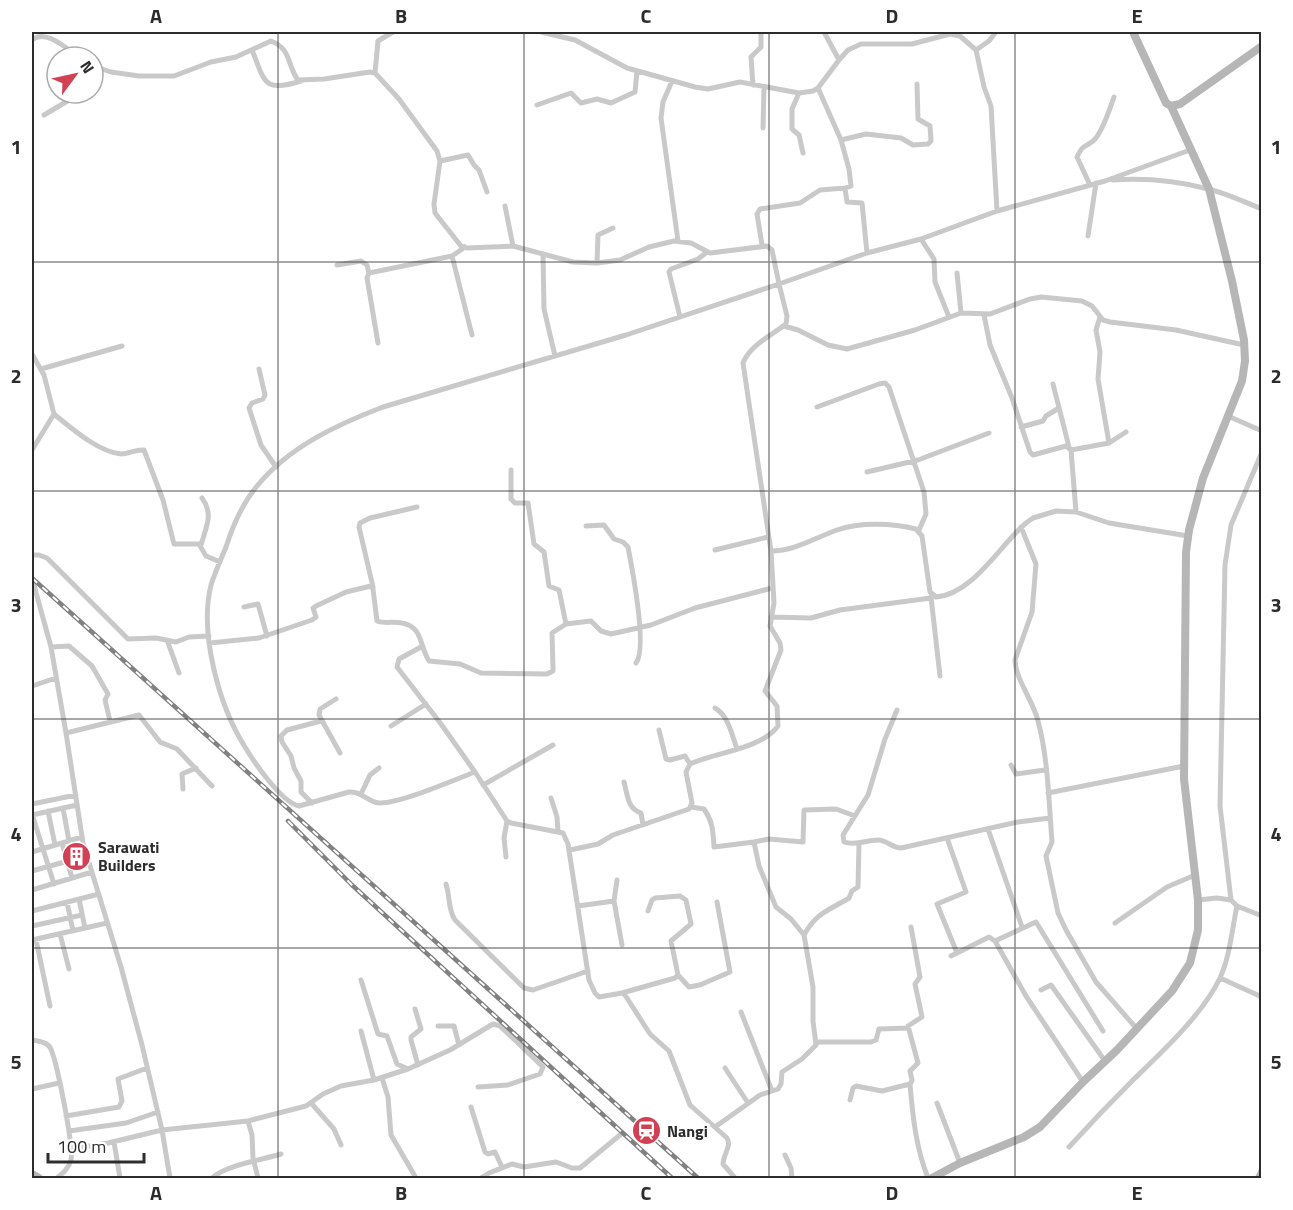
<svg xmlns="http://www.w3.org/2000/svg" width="1293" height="1210" font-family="'Titillium Web',sans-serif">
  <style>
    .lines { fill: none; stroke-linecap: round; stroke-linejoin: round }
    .street { stroke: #c9c9c9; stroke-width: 5 }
    .secondary { stroke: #b6b6b6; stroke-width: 8 }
    .rail-casing { stroke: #818181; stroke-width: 4.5 }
    .rail { stroke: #fff; stroke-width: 2; stroke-dasharray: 7; stroke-linecap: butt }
    .grid { fill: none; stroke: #2c2c2c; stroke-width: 1.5; stroke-opacity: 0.55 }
    .labels { text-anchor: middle; stroke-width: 6; stroke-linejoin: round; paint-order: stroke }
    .poi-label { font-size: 16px; font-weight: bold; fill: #2c2c2c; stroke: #fff; text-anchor: start }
    .neatline { fill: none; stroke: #2c2c2c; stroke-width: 2 }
    .grid-label { font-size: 20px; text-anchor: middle; font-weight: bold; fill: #2c2c2c }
  </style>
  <rect width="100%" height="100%" fill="#fff"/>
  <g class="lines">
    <path class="street" d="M541 32 575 40 627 68 695 87 708 89 740 82 799 93 813 91 818 88 839 60 848 50 861 44H912L950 34 960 36 976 50 989 41 996 32
      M824 32 839 60
      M32 40C45 28 67 49 79 57
      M252 50C265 82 263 93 301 81
      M976 50 984 87 991 106 997 211
      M93 66 111 72 139 76H174L211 62 236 57 271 41C292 49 287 66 298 80L324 79 370 72 375 73 399 99 437 151 440 161 434 204 435 213 461 246 467 248 513 246 573 262 597 263 620 260 649 247 674 241 691 243 710 253 767 246 772 250 779 284 867 253 921 239 997 211 1105 181 1190 150
      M375 73 378 41 393 32
      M672 81 663 102 661 118 678 241
      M753 85 751 57 761 47V32
      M799 93 792 109V129L799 135 803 153
      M537 105 571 93 581 103 597 99 611 103 635 92 637 71
      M44 115 81 93
      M763 128 764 87
      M841 140 866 134 901 138 913 145 928 144 931 141 930 126 918 119 917 84
      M440 161 468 155 474 165 479 170 487 192
      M1113 180C1144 178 1178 181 1208 189 1226 193 1244 202 1262 209
      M1090 185 1077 157C1084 143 1083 149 1093 141 1102 134 1110 108 1114 97
      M845 188 847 202 862 203 867 253
      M505 206 513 246
      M1088 236 1096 183
      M921 239 934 259 935 282 949 317
      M762 245 757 214 760 209 800 203 820 190 845 188 851 186 849 169 841 140 818 88
      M465 247 452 256 472 335
      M543 254 544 309 555 356
      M597 263 598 235 613 228
      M337 265 361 261 367 265 369 273
      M957 273 961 313
      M984 315 990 345 1012 398 1030 452 1033 455 1066 446 1071 450 1076 512
      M680 317 669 272 671 269 698 259 707 252
      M1100 317 1096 330 1100 352 1098 379 1109 443
      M784 326 798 330 828 345 847 349 915 330 961 313 990 314 1030 299 1041 297 1082 301 1092 306 1103 320 1110 322 1176 330 1244 345
      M378 343 367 278 369 273 452 256
      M32 354 44 375 54 414 32 450
      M41 369 122 346
      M259 369 265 395 263 399 252 403 249 408 261 445 276 467
      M1053 384 1069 447
      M817 407 879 384 885 383 889 387 924 492 926 514 919 530
      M54 414C70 427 98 452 121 454 129 454 136 449 144 450L163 500 174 544H199L206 556 220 562
      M1228 416 1262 431
      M1021 427 1043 421 1046 416 1059 408
      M1071 450 1109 443 1126 432
      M1262 452 1231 525 1225 565 1220 806 1231 900 1237 906 1262 916
      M511 470V499L515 503H528L534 544 544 552 549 586 559 590 566 624
      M867 472 918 460 989 433
      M586 526 604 525 614 539 623 542 628 547C632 568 648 648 636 663
      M1021 527 1036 564 1032 612 1015 660C1016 681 1033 700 1038 721 1048 757 1049 804 1052 842L1046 856 1058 913 1066 930 1096 982 1137 1029
      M201 545C206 527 214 514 202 498
      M715 550 768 537
      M32 555H39L47 558 128 639 156 638 176 642 189 637 209 636
      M32 578 51 647 66 733 83 843 121 967 142 1045 162 1130 170 1178
      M373 587 359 527 360 523 370 518 417 507
      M931 597 940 676
      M244 607 258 604 267 636
      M771 617 811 618 840 610 931 598
      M167 640 179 673
      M210 643 259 638 312 620 316 617 313 608 316 606 346 592 371 586 373 589 377 621C385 624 393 621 402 623 423 627 419 645 429 661L460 664 481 673 547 674 553 671V668L552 633 566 624 591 621 601 631 611 634 651 625 695 608 772 588
      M51 647 69 646 92 666 108 694 105 700 110 721
      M421 647 399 659 397 667 441 724 475 772
      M32 686 56 678
      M336 699 320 709 319 715 340 753
      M715 708C728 715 732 735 737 749
      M897 710 885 739 868 795 843 835 844 842C856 846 866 840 878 840 887 840 892 848 901 848L1018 822 1050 818
      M391 726 426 704
      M659 730 666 759 670 760 685 756 690 764
      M66 733 139 715 160 742 177 749 212 786
      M1011 765 1016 774 1045 770
      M624 782C628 796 627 808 641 813L643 825
      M483 785 553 745
      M183 789 182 774 196 768
      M1048 793 1184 766
      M361 794 370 775 379 768
      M551 798 557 817 558 831
      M312 803 301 792V781L294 768 291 756 282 742 281 736 287 730 321 721
      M32 804 76 795
      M691 807 704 809C713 822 713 831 714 847L754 842 769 839 803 842 804 810 836 809 855 816
      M63 808 69 841
      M48 811 55 845
      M32 814 54 884
      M32 815 77 805
      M988 829 1022 927
      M947 838 966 892 937 904 957 953
      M754 842 759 866 776 907 791 919 804 935
      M62 843 72 878
      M570 850 598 844 613 835 689 809 692 803 686 772 690 764C715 752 760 750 778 726L777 706 765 691 781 650 780 643 770 626 774 603 771 551
      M32 852 82 837
      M506 857 504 838 507 821
      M32 871 68 861
      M617 880 614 901 622 945
      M446 884C450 896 448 910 455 920L524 988 533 990 588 971
      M32 890 92 872
      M79 899 85 928
      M1198 900 1217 898 1231 900
      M67 902 73 931
      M578 906 614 901
      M32 911 99 894
      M1115 923 1167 887 1195 875
      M32 926 82 915
      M911 927 920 977 915 984 922 1017 908 1026 918 1063 910 1071 912 1080 910 1085C913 1118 916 1148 928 1178
      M60 934 69 969
      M32 940 107 923
      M36 940 50 1006
      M995 941 1026 996 1083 1082
      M951 956 989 937 995 941 1036 922 1103 1031
      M678 975 689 987 700 985 730 972 717 902
      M1220 978 1262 997
      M361 980 378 1034 387 1036 397 1064 408 1069
      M1041 990 1051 985 1105 1061
      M622 993 675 978 678 975 671 941 691 924 686 900 680 896 655 898 652 900 648 911
      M415 1009 421 1029 411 1037V1040L418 1065
      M741 1012 772 1091
      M438 1026H454L459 1045
      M361 1031 374 1080
      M32 1040C38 1041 44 1041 49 1046 56 1054 74 1148 71 1160 69 1168 63 1173 57 1178
      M816 1042H871L876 1040 879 1029 908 1028
      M725 1068 748 1103
      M382 1078 388 1097 391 1135 416 1178
      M32 1089 59 1083
      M850 1100 853 1088 856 1086 882 1091 910 1084
      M937 1103 960 1163
      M312 1104 334 1129 341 1145
      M471 1107 485 1152 488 1154 495 1152 502 1167
      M66 1116 119 1107 122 1101 118 1079 147 1068
      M248 1121 252 1135 253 1158 258 1178
      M715 1127 760 1095 778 1089 781 1084 782 1072 802 1059 816 1045 813 1021V987L804 935C817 912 828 911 849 898L852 891 858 887 859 843
      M69 1131 126 1123 158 1112
      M114 1142 120 1178
      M1069 1147C1090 1124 1111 1102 1133 1080 1162 1052 1203 1014 1220 978 1230 956 1232 929 1237 906
      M71 1149 108 1143 162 1130 248 1121 306 1106 323 1094 341 1086 374 1080 408 1069 450 1050 493 1024 500 1026 543 1067 540 1074 508 1085 478 1087
      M785 1155 791 1168 792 1178
      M212 1178C226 1165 262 1160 281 1154
      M481 1178 489 1173 512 1164 524 1167 556 1162 572 1168H580L620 1135
      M735 1178 723 1164C723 1155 732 1146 727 1138L690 1105 669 1051 650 1034 625 995 622 993 599 997 595 993 589 980 568 844 563 833 511 823 507 821 475 772C454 780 399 804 379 803 367 802 362 791 349 792L299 806C282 803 254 762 245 747 219 706 199 633 211 585 215 572 221 559 226 547 233 525 242 504 257 486 289 447 336 425 383 407L626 335 779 284 787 316 786 324C772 335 750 345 743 363L771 551C794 551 815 538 837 530 859 522 893 523 916 529L922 536 930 592 936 597C973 594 1000 545 1026 523L1033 518 1056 511 1076 512 1109 523 1188 536"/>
    <path class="secondary" d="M1133 32 1166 103 1171 106 1180 104 1262 46
      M32 1174 39 1178
      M932 1178 960 1163 1024 1137 1040 1127 1083 1082 1117 1050 1172 991 1190 963 1198 930V900L1184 779 1186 552 1189 530 1203 478 1242 381 1245 361 1244 340 1232 281 1209 189 1171 106
      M1259 1178 1262 1172"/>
    <defs>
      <path id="rail" d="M32 578 698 1178
        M288 821 352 885 672 1178"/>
    </defs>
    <use href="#rail" class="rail-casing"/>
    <use href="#rail" class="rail"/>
  </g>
  <path class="grid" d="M278 32V1178M524 32V1178M769 32V1178M1015 32V1178M32 262H1262M32 491H1262M32 719H1262M32 948H1262"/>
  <defs>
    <symbol id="building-disc" viewBox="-11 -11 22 22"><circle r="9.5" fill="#d24054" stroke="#fff"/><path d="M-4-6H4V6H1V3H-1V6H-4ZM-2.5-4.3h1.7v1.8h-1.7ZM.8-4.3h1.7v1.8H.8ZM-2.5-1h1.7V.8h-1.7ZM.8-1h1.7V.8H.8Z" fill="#fff"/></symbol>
    <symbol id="station-disc" viewBox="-11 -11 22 22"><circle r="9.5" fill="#d24054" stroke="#fff"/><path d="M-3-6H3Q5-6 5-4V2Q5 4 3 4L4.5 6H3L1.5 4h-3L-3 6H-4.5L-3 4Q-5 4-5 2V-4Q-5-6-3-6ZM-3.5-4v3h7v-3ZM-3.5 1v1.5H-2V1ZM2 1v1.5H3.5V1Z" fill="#fff"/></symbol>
  </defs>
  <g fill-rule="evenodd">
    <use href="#building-disc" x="60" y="840" width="33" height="33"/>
    <use href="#station-disc" x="630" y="1114" width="33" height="33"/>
  </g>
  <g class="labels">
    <g class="poi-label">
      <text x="98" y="853">Sarawati<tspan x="98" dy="18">Builders</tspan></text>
      <text x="667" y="1137">Nangi</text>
    </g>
  </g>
  <rect width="1293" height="1210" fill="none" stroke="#ffffff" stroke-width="66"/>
  <g transform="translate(75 75) rotate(57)"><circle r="28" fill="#ffffff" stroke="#ababab" stroke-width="1.5"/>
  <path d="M0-4.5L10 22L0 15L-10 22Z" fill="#d24054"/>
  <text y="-9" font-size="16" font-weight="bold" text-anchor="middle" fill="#2c2c2c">N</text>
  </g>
  <path d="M48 1153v9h96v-9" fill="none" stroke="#2c2c2c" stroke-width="3"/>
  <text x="57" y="1153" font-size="18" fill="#2c2c2c" stroke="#ffffff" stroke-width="4.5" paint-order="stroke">100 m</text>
  <rect x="33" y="33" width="1227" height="1144" class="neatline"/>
  <g class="grid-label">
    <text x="156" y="23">A</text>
    <text x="401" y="23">B</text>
    <text x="646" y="23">C</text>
    <text x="892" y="23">D</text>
    <text x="1137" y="23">E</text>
    <text x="16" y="154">1</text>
    <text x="1276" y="154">1</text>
    <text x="16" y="383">2</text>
    <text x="1276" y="383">2</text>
    <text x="16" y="612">3</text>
    <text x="1276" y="612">3</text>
    <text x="16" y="841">4</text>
    <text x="1276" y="841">4</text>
    <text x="16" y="1069">5</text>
    <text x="1276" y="1069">5</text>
    <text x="156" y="1200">A</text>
    <text x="401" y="1200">B</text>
    <text x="646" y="1200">C</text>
    <text x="892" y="1200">D</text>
    <text x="1137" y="1200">E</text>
  </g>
</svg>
